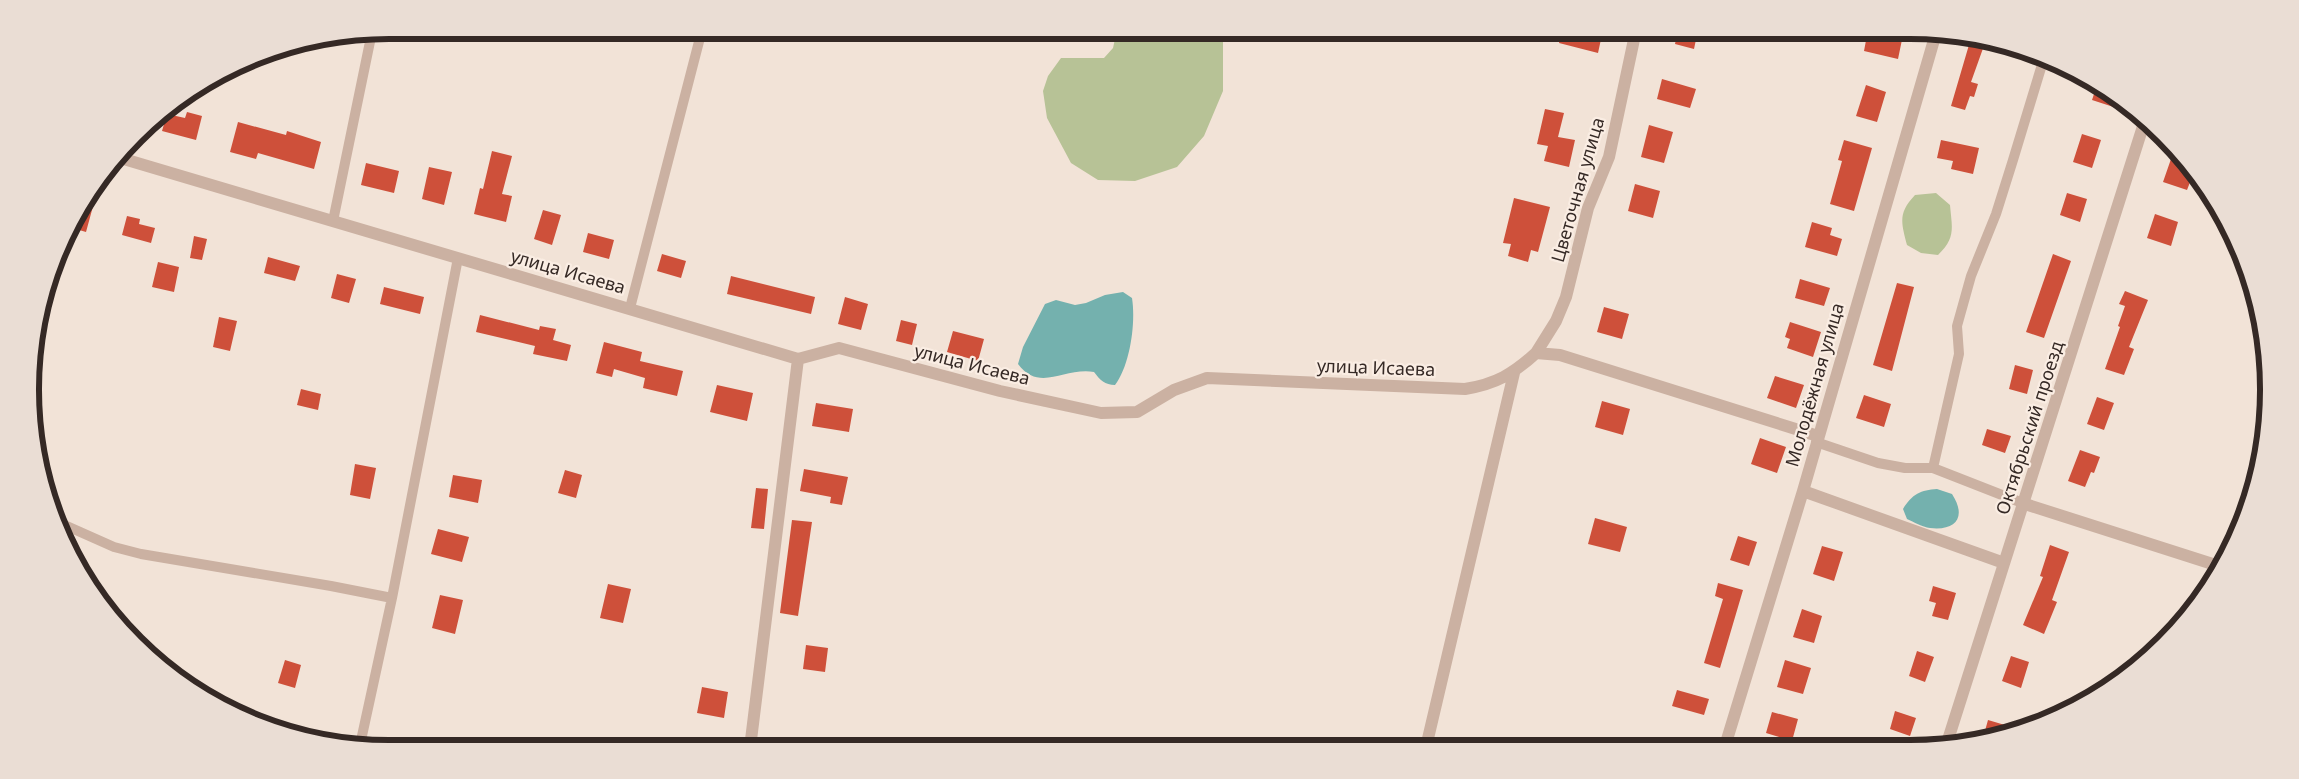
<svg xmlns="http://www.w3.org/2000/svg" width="2299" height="779" font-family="'Noto Sans',sans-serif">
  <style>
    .green { fill: #b7c296 }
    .water { fill: #74b1ae }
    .building { fill: #ce503a }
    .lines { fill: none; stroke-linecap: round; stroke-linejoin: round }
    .lane { stroke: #cbb1a2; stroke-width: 10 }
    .street { stroke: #cbb1a2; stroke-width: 12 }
    .labels { text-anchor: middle; stroke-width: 4.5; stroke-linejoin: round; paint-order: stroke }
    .street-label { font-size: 18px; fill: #352925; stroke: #faede3 }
    .rim { fill: none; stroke: #352925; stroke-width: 6 }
  </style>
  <rect width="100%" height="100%" fill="#f2e3d7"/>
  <path class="green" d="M1117 30H1223V91L1204 136 1177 167 1135 181 1098 180 1071 163 1047 118 1043 91 1048 76 1061 58H1104L1113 48Z
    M1936 193 1950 205C1952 228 1956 238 1938 255L1921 253 1907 245C1901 222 1898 213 1915 195Z"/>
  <path class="water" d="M1123 292 1132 298C1136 323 1130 365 1115 385 1105 385 1100 380 1094 372 1064 367 1040 393 1018 364L1023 347 1045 304 1056 300 1075 305 1086 303 1105 295Z
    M1937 489 1952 494C1967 517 1956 531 1930 528 1922 527 1914 522 1907 519L1903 509C1912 494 1921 490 1937 489Z"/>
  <path class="building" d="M1562 30H1603L1598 53 1559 43Z
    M1678 30H1698L1694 49 1675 44Z
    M1868 30H1904L1898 59 1864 51Z
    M1971 38 1986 40 1971 82 1978 84 1974 97 1970 96 1965 110 1951 106Z
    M1662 79 1696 89 1690 108 1657 99Z
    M1866 85 1886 92 1877 122 1856 116Z
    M2097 85 2128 104 2136 112 2135 114 2092 100Z
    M1545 109 1564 113 1558 137 1575 140 1569 167 1544 161 1548 146 1537 144Z
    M187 112 202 116 196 140 162 131 167 114 185 118Z
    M238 122 286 135 287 131 321 142 314 169 258 153 256 159 230 152Z
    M1649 125 1673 132 1664 163 1641 157Z
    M2082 134 2101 140 2092 168 2073 162Z
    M1844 140 1872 148 1854 211 1830 204 1842 161 1838 160Z
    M1941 140 1979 148 1973 174 1951 169 1953 161 1937 158Z
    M492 151 512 156 502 194 512 196 506 222 474 214 480 188 483 189Z
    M2171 159 2189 165 2194 172 2187 190 2163 182Z
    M366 163 399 171 394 193 361 185Z
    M429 167 452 172 444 205 422 199Z
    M1635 184 1660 191 1653 218 1628 211Z
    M95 186 98 188 86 232 69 227Z
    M2067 193 2087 199 2080 222 2060 215Z
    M1514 198 1550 207 1538 252 1531 250 1528 262 1508 256 1511 244 1503 243Z
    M543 210 561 215 552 245 534 239Z
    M2155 214 2178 222 2171 246 2147 238Z
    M127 216 140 219 139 224 155 228 151 243 122 235Z
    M1812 222 1832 228 1830 235 1842 239 1837 256 1805 247Z
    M588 233 614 240 609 259 583 252Z
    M194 236 207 239 202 260 190 258Z
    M662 254 686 261 681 278 657 271Z
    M2053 254 2071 261 2044 338 2026 332Z
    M268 257 300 266 295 281 264 273Z
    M158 262 179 267 174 292 152 287Z
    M337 274 356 279 349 303 331 298Z
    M731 276 815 297 811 314 727 294Z
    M1800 279 1830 288 1824 306 1795 298Z
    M1897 283 1914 287 1892 371 1873 365Z
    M384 287 424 297 420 314 380 304Z
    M2125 291 2148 300 2129 347 2134 349 2124 375 2105 369 2120 327 2118 326 2125 306 2119 304Z
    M845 297 868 304 861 330 838 324Z
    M1604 307 1629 314 1622 339 1597 332Z
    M480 315 539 330 540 326 556 329 553 340 571 345 567 361 533 354 535 346 476 332Z
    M219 317 237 321 230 351 213 347Z
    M901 320 917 324 912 345 896 341Z
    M1790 322 1821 332 1813 357 1787 348 1790 339 1785 337Z
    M953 331 984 339 978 361 947 352Z
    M604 342 642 352 640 361 683 371 677 396 643 388 645 378 614 369 612 377 596 373Z
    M2015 365 2033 370 2027 394 2009 389Z
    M1775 376 1804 385 1796 408 1767 398Z
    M717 385 753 393 747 421 710 412Z
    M301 389 321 394 318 410 297 405Z
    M1864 395 1891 404 1884 427 1856 418Z
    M2097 397 2114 403 2104 430 2087 424Z
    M1602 401 1630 409 1623 435 1595 427Z
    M816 403 853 409 849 432 812 426Z
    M1987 429 2011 436 2005 453 1982 445Z
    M1760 438 1786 447 1777 473 1751 464Z
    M2080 450 2100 457 2094 473 2091 472 2085 487 2068 481Z
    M355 464 376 468 370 499 350 495Z
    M804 469 848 477 842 505 830 503 831 497 800 491Z
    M565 470 582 475 576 498 558 493Z
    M453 475 482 480 478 503 449 497Z
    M756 488 768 489 764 529 751 528Z
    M1595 518 1627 527 1620 552 1588 544Z
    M792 520 812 522 798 616 780 613Z
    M438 529 469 537 462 562 431 554Z
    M1738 536 1757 542 1749 566 1730 560Z
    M2050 545 2069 552 2052 600 2057 602 2044 634 2023 625 2043 577 2040 576Z
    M1822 546 1843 552 1834 581 1813 574Z
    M1718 583 1743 590 1720 668 1704 663 1723 599 1715 596Z
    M608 584 631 589 623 623 600 618Z
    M1933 586 1956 593 1948 620 1932 616 1936 603 1929 601Z
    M440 595 463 600 455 634 432 628Z
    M1802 609 1822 616 1814 643 1793 637Z
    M806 645 828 648 825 672 803 669Z
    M1917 651 1934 657 1925 682 1909 676Z
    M2011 656 2029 662 2021 688 2002 681Z
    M285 660 301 665 295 688 278 683Z
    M1785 660 1811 668 1803 694 1777 687Z
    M702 687 728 692 724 718 697 713Z
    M1677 690 1709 699 1704 715 1672 706Z
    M1895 711 1916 718 1910 736 1890 729Z
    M1772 712 1798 719 1792 741 1766 733Z
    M1988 720 2015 728 1983 738Z"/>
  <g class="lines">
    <path class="lane" d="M333 221 372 32
      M630 308 702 30
      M1816 442 1878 463 1905 468H1933L2025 504
      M1933 468 1959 354 1957 326 1971 276 1996 214 2013 160 2044 58
      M60 523 114 547 141 554 331 586 392 598
      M360 745 392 598 458 258"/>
    <path class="street" d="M117 157 798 359 839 348 1000 391 1101 413 1137 412 1174 390 1207 378 1465 389C1496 384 1513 374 1536 353L1560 355 1818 436
      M1536 353 1556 321 1566 297 1588 208 1609 157 1636 30
      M1803 491 2004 563
      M2025 504 2222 567
      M1725 746 1803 491 1936 33
      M1946 746 2145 120
      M1426 747 1514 373
      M750 748 798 359"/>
  </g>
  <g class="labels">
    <g class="street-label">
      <text transform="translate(1578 190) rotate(-74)" y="6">Цветочная улица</text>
      <text transform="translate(568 272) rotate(16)" y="6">улица Исаева</text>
      <text transform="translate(972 365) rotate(14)" y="6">улица Исаева</text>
      <text transform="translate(1376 368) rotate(2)" y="6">улица Исаева</text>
      <text transform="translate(1815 385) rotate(-74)" y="6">Молодёжная улица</text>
      <text transform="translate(2030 428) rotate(-72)" y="6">Октябрьский проезд</text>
    </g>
  </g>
  <path d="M0 0H2299V779H0ZM389 39H1910A350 350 0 0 1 2260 389V390A350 350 0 0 1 1910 740H389A350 350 0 0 1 39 390V389A350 350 0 0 1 389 39Z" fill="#eaddd4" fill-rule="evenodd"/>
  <path class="rim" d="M389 39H1910A350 350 0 0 1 2260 389V390A350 350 0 0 1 1910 740H389A350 350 0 0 1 39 390V389A350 350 0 0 1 389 39Z"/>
</svg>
